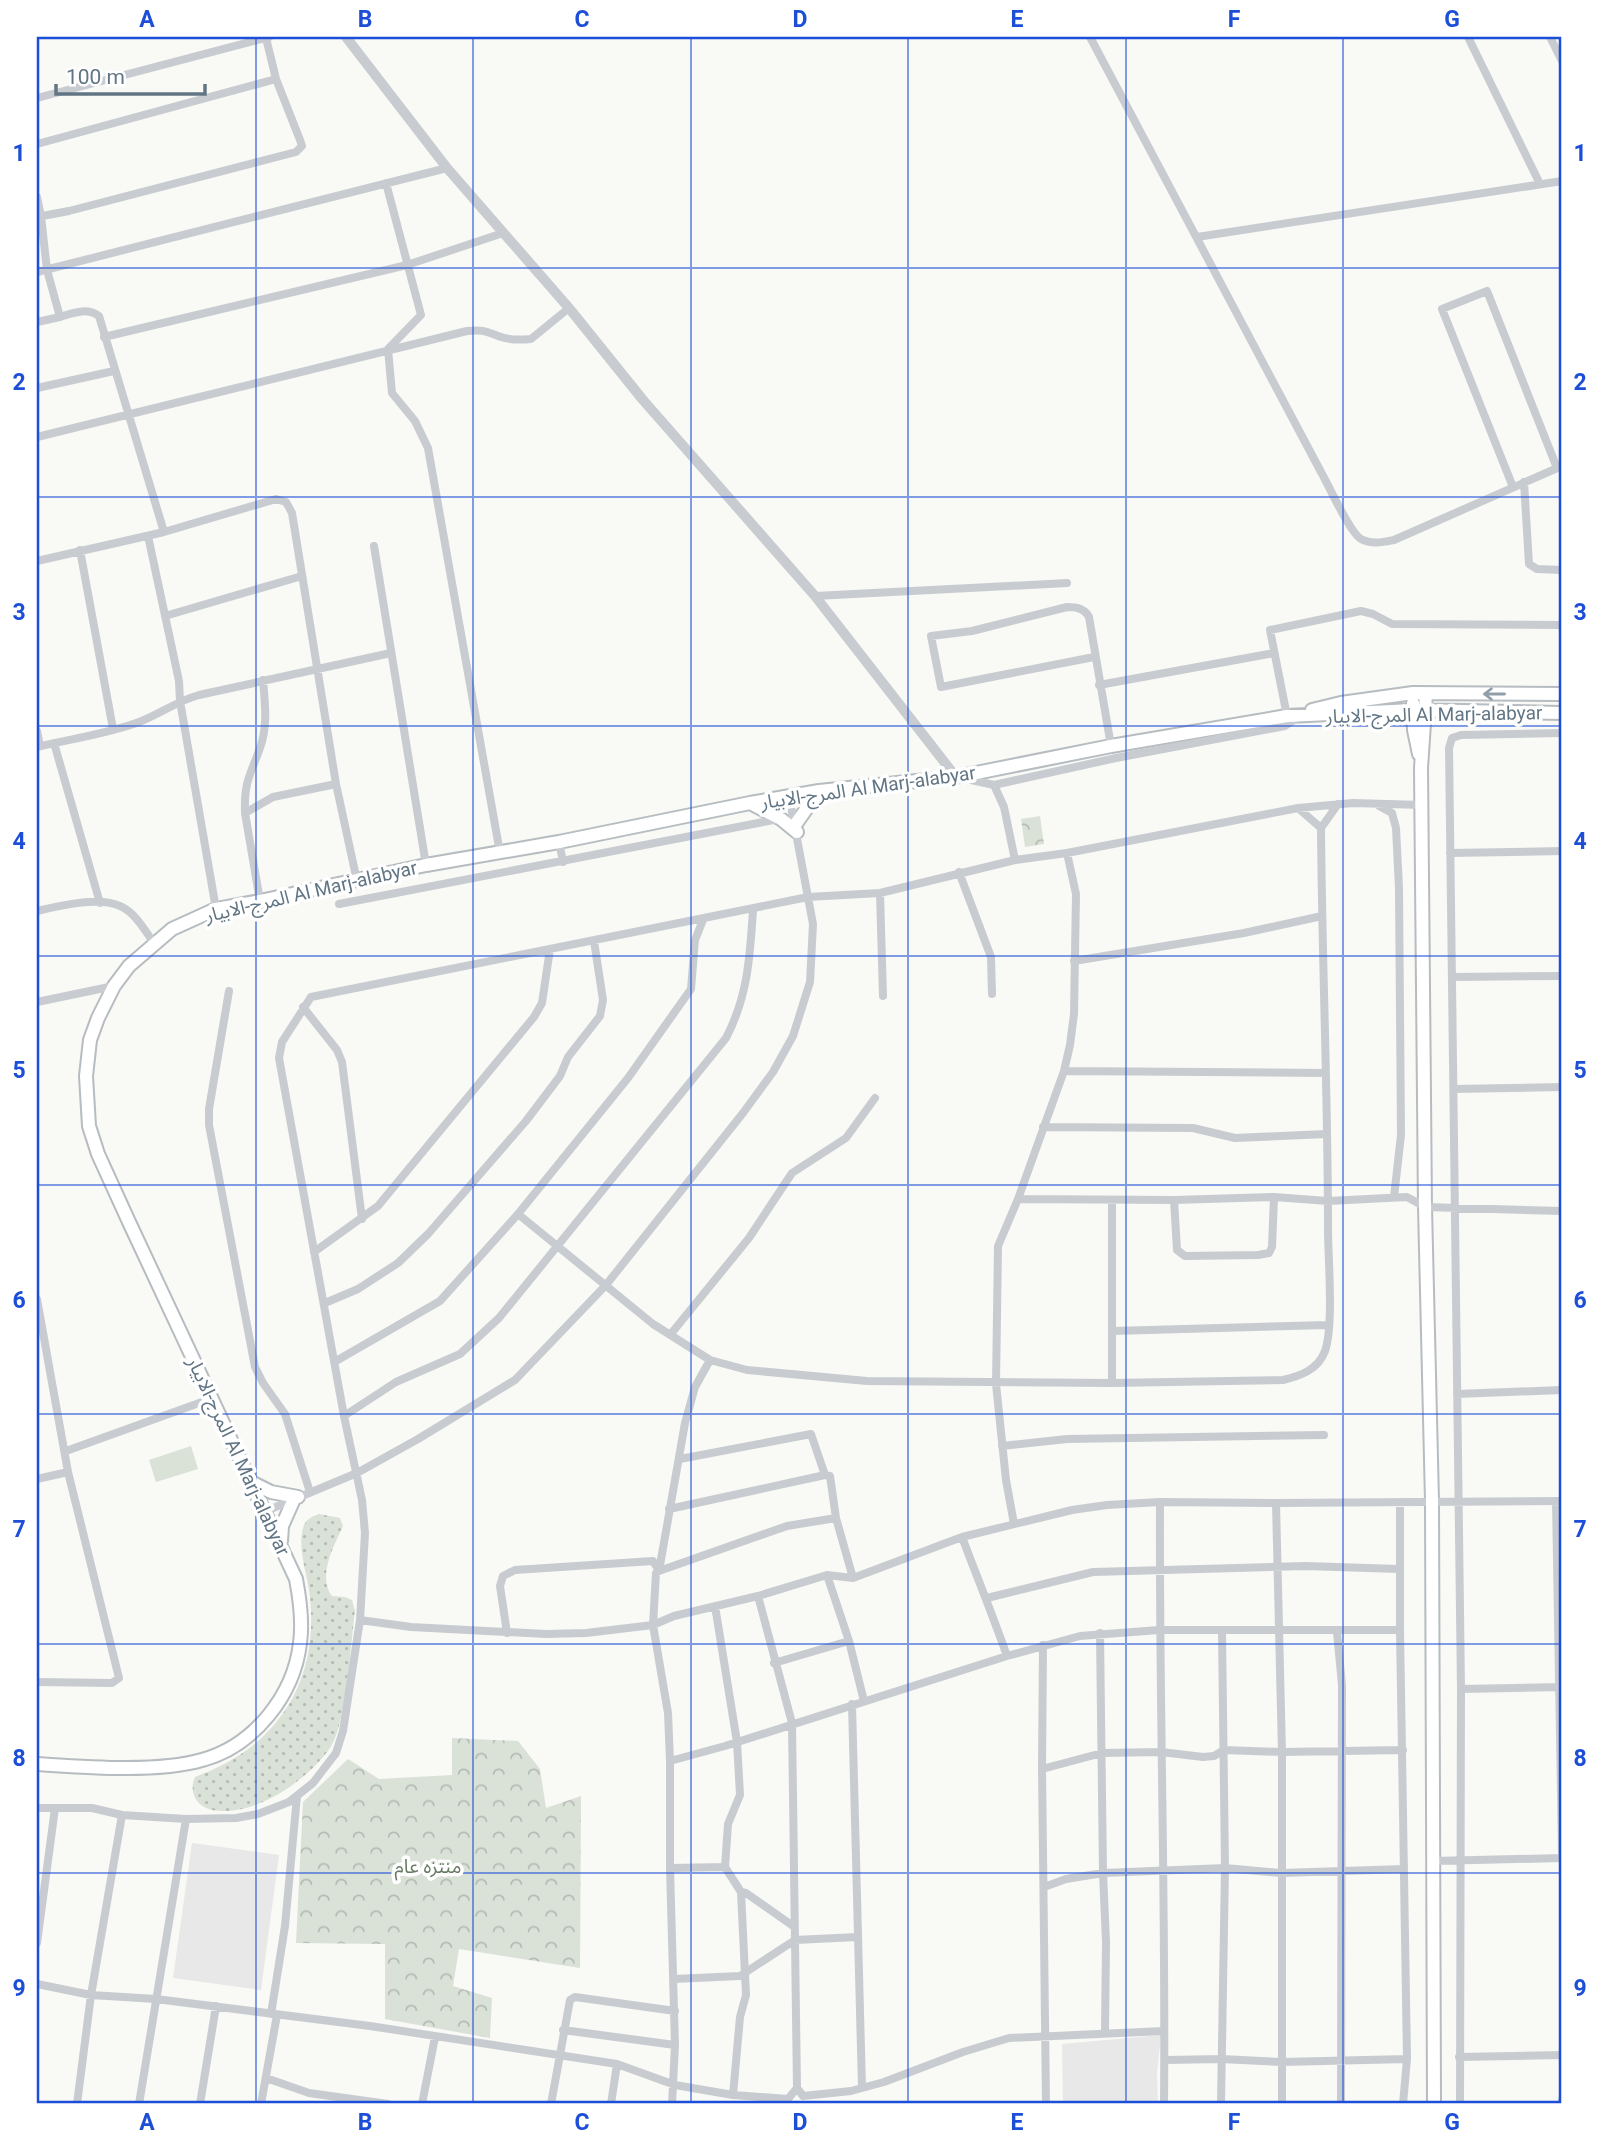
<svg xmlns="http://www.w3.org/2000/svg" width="1599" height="2141" font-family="Roboto,'Noto Sans Arabic',sans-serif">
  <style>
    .built { fill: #e7e8e7 }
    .grass { fill: url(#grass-dots) }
    .park { fill: url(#park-crowns) }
    .garden { fill: #dae1d7 }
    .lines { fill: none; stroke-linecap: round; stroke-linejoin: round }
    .primary-casing { stroke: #b6bcc0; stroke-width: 16 }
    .minor { stroke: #c8ccd0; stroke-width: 8 }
    .tertiary { stroke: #c8ccd0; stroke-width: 10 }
    .primary { stroke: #fff; stroke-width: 12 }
    .oneway { stroke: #909ea9 }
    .grid { fill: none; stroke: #1d4ed8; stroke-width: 2; stroke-opacity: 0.55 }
    .labels { text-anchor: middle; stroke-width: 7; stroke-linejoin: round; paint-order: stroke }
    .street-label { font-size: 19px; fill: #617584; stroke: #fff }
    .park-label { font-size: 19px; fill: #667a61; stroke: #fff }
    .neatline { fill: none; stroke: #1d4ed8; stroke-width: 2.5 }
    .grid-label { font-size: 23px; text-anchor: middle; font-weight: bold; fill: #1d4ed8 }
  </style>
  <defs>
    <pattern id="grass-dots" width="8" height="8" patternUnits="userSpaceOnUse" patternTransform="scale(1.75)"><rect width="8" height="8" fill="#dae1d7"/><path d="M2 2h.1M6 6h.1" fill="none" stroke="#b4bbb4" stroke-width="1.8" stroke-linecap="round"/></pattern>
    <pattern id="park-crowns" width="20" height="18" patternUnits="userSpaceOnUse" patternTransform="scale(1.75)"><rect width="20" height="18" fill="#dae1d7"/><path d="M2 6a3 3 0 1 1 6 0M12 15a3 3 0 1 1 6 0" fill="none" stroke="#b4bbb4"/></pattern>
  </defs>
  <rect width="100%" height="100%" fill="#f9f9f6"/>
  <path class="built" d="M192 1843 279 1855 261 1990 173 1978Z
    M1161 2035 1157 2073 1158 2104H1063L1062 2044Z"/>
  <path class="grass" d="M319 1514 340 1518 343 1526C334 1546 317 1576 332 1596L345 1597 352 1600 355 1611C351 1641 346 1727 330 1748 309 1778 265 1809 228 1811 217 1811 206 1811 198 1802 192 1795 191 1785 195 1777 276 1748 319 1684 310 1597 308 1575 297 1550 303 1528 305 1520 311 1517 319 1514Z"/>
  <path class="park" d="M1040 816 1044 844 1025 847 1021 819Z
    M452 1738 518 1741 540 1769 546 1808 581 1796 580 1968 459 1949 453 1986 492 1998 490 2038 385 2019V1944L296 1943 303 1802 348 1759 379 1779 452 1775Z"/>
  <path class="garden" d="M191 1446 198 1469 156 1482 149 1460Z"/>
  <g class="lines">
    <defs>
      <path id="primary" d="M1426 694 1421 768 1425 1207 1432 1501 1434 2104
        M1413 703 1414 730 1419 754
        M1312 710 1341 703 1413 693 1562 694
        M750 803 781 819 797 832
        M795 825 819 791
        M253 1483 271 1492 298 1497
        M281 1541 282 1526 294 1499
        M37 1764C84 1767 157 1773 202 1760 254 1746 294 1695 300 1643 303 1622 300 1600 296 1579L129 1222 98 1154 89 1126 86 1076 90 1040 98 1018 114 986 129 966 172 929 216 909 260 901 426 865 559 842 750 803 819 791 956 777 1111 746 1287 716 1413 710 1562 713"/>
    </defs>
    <use href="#primary" class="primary-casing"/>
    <path class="minor" d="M1090 37 1321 472C1329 486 1350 533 1361 539 1372 545 1384 542 1394 540L1562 466
      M1468 37 1540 184
      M1550 37 1562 61
      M37 98 269 37
      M37 144 276 79
      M386 183 421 315 388 349 392 393 415 421 428 448 500 853
      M37 197 41 216 47 270 60 317C73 313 86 307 99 316L164 532
      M37 217 69 211 296 152 302 146 300 140 276 79 266 38
      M1197 237 1562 181
      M37 272 447 168
      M37 322 60 317
      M104 337 407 265 503 233
      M37 388 114 371
      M37 437 467 331C484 329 487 332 501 337 510 340 521 340 531 339L569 308
      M1524 482 1529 564 1537 569 1562 570
      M1513 487 1442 309 1487 291 1557 468
      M148 536 179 681 180 701 216 909
      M374 546 426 865
      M80 550 113 729
      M37 561 164 532 276 499 286 502 292 513 336 784 357 881
      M815 596 1067 583
      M165 616 302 576
      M1094 657 941 687 931 636 972 631 1067 607C1076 607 1084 608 1089 617L1111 746
      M1099 685 1274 653
      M1287 716 1270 630 1361 611 1373 614 1392 624 1562 625
      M37 731 40 746
      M54 743 100 903
      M37 747C70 739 107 734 139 722 160 714 177 701 199 695L391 653
      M962 778 994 785 1004 807 1015 860
      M994 785 1116 758 1285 726 1300 716
      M1379 806 1392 813 1396 828 1399 888 1401 1135 1394 1197
      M245 813C244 781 250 776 260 748 268 726 265 703 263 680
      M1321 828 1338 804
      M559 842 563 862
      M1450 853 1562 851
      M959 872 991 957 992 994
      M880 893 883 996
      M260 901 245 813 273 797 336 784
      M339 904 779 819
      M37 911C58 906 100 896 120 906 135 912 145 931 154 943
      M1074 961 1244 933 1322 916
      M1453 977 1562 976
      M229 991 209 1109V1125L255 1367 263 1383 285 1414 310 1492
      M37 1002 114 986
      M303 1007 337 1050 342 1062 362 1219
      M1064 1071 1325 1073
      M1454 1089 1562 1087
      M1043 1127 1193 1128 1235 1138 1326 1134
      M1018 1199 1174 1200 1274 1197 1328 1201 1407 1197 1425 1207 1562 1211
      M1174 1200 1177 1250 1185 1256 1258 1255 1269 1253 1272 1247 1274 1197
      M518 1214 653 1324 710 1360 747 1370 867 1381 1112 1383 1283 1380C1300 1376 1318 1370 1325 1351 1334 1325 1328 1259 1328 1229 1328 1095 1322 962 1321 828L1298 808
      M314 1252 378 1206 534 1017 542 1003 550 949
      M37 1299 68 1472 119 1678 112 1683 37 1682
      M325 1303 358 1289 398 1263 428 1234 526 1121 560 1076 568 1057 600 1016 603 1000 594 941
      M1113 1331 1328 1325
      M670 1335 749 1238 792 1173 846 1138 875 1098
      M336 1361 440 1301 518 1214 628 1078 691 989 695 940 703 920
      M1112 1383V1200
      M1457 1394 1562 1390
      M344 1416 396 1382 460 1354 499 1318 726 1038C748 996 750 956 753 910
      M1002 1446 1067 1439 1324 1435
      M66 1451 213 1398
      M680 1459 811 1434 825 1475 830 1476 836 1518
      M37 1479 68 1472
      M1556 1501 1562 1853
      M1160 1502C1159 1703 1166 1903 1164 2104
      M1400 1502V1630L1407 2059 1403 2104
      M1276 1503 1282 1752V2104
      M669 1509 825 1475
      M266 1511 357 1473 418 1439 515 1380 606 1285 743 1113 773 1072 793 1036 810 982 813 924 789 796
      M1014 1524 1006 1480 996 1384 998 1246 1018 1199 1064 1071 1070 1045 1074 1014 1076 894 1067 853
      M962 1537C977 1577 993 1616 1007 1656
      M827 1575 849 1641 864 1701
      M758 1596 792 1723 797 2088
      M987 1598 1093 1572 1305 1566 1399 1569
      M715 1606 737 1742 740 1795 728 1824 725 1867
      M360 1620 411 1627 546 1634 586 1633 653 1625 674 1616 758 1596 827 1575 853 1578 962 1537 1072 1510 1107 1505 1160 1502 1276 1503 1562 1501
      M1337 1632 1342 1685 1341 2104
      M507 1633 500 1586 503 1576 515 1570 653 1561 659 1571 787 1526 836 1518 853 1578
      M1100 1633 1103 1873 1106 1942 1105 2032
      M1043 1645 1042 1769 1046 2104
      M774 1663 849 1641
      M1461 1689 1559 1687
      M852 1704 862 2088
      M670 1761 725 1746 1007 1656 1080 1636 1159 1630H1400
      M1042 1769 1102 1753 1161 1752 1203 1757 1214 1756 1224 1750 1282 1752 1403 1750
      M37 1808H92L122 1815 186 1819 236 1818 258 1814 289 1802 313 1783 336 1753 343 1731 360 1620 365 1533 362 1500 344 1416 279 1058 282 1042 311 997 808 897 880 893 1015 860 1067 853 1298 808 1353 803 1422 805
      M1433 1861 1562 1858
      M670 1868 725 1867 741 1892 746 1893 793 1926
      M1044 1887 1066 1879 1103 1873 1225 1868 1281 1873 1404 1869
      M37 1943 55 1808
      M674 1979 740 1976 795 1940 857 1937
      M37 1984 91 1995 156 1999 370 2026 617 2064 675 2085 733 2095 788 2099 797 2088 803 2096 851 2091 884 2082 963 2052 1009 2038 1164 2031
      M271 2014 285 1926 297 1796
      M563 2030 675 2045
      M1459 2057 1562 2055
      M1165 2060 1221 2059 1282 2062 1407 2059
      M266 2078 309 2093 388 2104
      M733 2095 740 2017 746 1995 741 1892
      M77 2104 91 1995 122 1815
      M139 2104 186 1819
      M200 2104 216 2006
      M261 2104 277 2015
      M422 2104 435 2037
      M551 2104 570 2000 575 1997 675 2011
      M611 2104 617 2064
      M672 2104 675 2045 670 1868V1761L668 1713 653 1625 656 1573 659 1571 685 1423 695 1387 710 1360
      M1221 2104 1225 1868 1222 1631
      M1460 2104 1461 1689 1449 748 1452 738 1461 735 1562 733
      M1562 2104V2100"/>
    <path class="tertiary" d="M346 37 447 168 569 308 643 400 815 596 956 777"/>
    <use href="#primary" class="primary"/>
  </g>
  <defs><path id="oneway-shaft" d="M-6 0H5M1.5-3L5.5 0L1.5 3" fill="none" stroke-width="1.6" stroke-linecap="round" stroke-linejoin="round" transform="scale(1.75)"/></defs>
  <use class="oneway" href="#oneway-shaft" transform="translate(1494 694) rotate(-180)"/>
  <path class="grid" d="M256 37V2104M473 37V2104M691 37V2104M908 37V2104M1126 37V2104M1343 37V2104M37 268H1562M37 497H1562M37 726H1562M37 956H1562M37 1185H1562M37 1414H1562M37 1644H1562M37 1873H1562"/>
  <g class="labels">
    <g class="street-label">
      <text transform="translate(1434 714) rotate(-1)" y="7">المرج-الابيار Al Marj-alabyar</text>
      <text transform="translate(868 787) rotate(-8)" y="7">المرج-الابيار Al Marj-alabyar</text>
      <text transform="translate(311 891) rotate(-13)" y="7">المرج-الابيار Al Marj-alabyar</text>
      <text transform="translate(239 1456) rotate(65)" y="7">المرج-الابيار Al Marj-alabyar</text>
    </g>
    <g class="park-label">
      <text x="428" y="1873">منتزه عام</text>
    </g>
  </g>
  <rect width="1599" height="2141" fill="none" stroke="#ffffff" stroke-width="77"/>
  <path d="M56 84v10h149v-10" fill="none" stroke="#617584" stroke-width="3.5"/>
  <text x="66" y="84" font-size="21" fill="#617584" stroke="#ffffff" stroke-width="5" paint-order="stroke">100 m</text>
  <rect x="38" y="38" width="1522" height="2064" class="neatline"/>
  <g class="grid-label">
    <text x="147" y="27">A</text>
    <text x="365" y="27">B</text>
    <text x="582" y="27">C</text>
    <text x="800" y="27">D</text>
    <text x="1017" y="27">E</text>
    <text x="1234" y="27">F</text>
    <text x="1452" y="27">G</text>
    <text x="19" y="161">1</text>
    <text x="1580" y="161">1</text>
    <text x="19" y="390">2</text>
    <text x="1580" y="390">2</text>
    <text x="19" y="620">3</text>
    <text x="1580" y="620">3</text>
    <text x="19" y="849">4</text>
    <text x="1580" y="849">4</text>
    <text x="19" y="1078">5</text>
    <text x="1580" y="1078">5</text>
    <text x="19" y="1308">6</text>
    <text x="1580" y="1308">6</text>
    <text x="19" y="1537">7</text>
    <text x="1580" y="1537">7</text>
    <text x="19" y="1766">8</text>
    <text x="1580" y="1766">8</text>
    <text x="19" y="1996">9</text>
    <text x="1580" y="1996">9</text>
    <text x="147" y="2130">A</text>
    <text x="365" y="2130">B</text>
    <text x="582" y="2130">C</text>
    <text x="800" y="2130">D</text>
    <text x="1017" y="2130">E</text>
    <text x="1234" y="2130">F</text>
    <text x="1452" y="2130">G</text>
  </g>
</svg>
